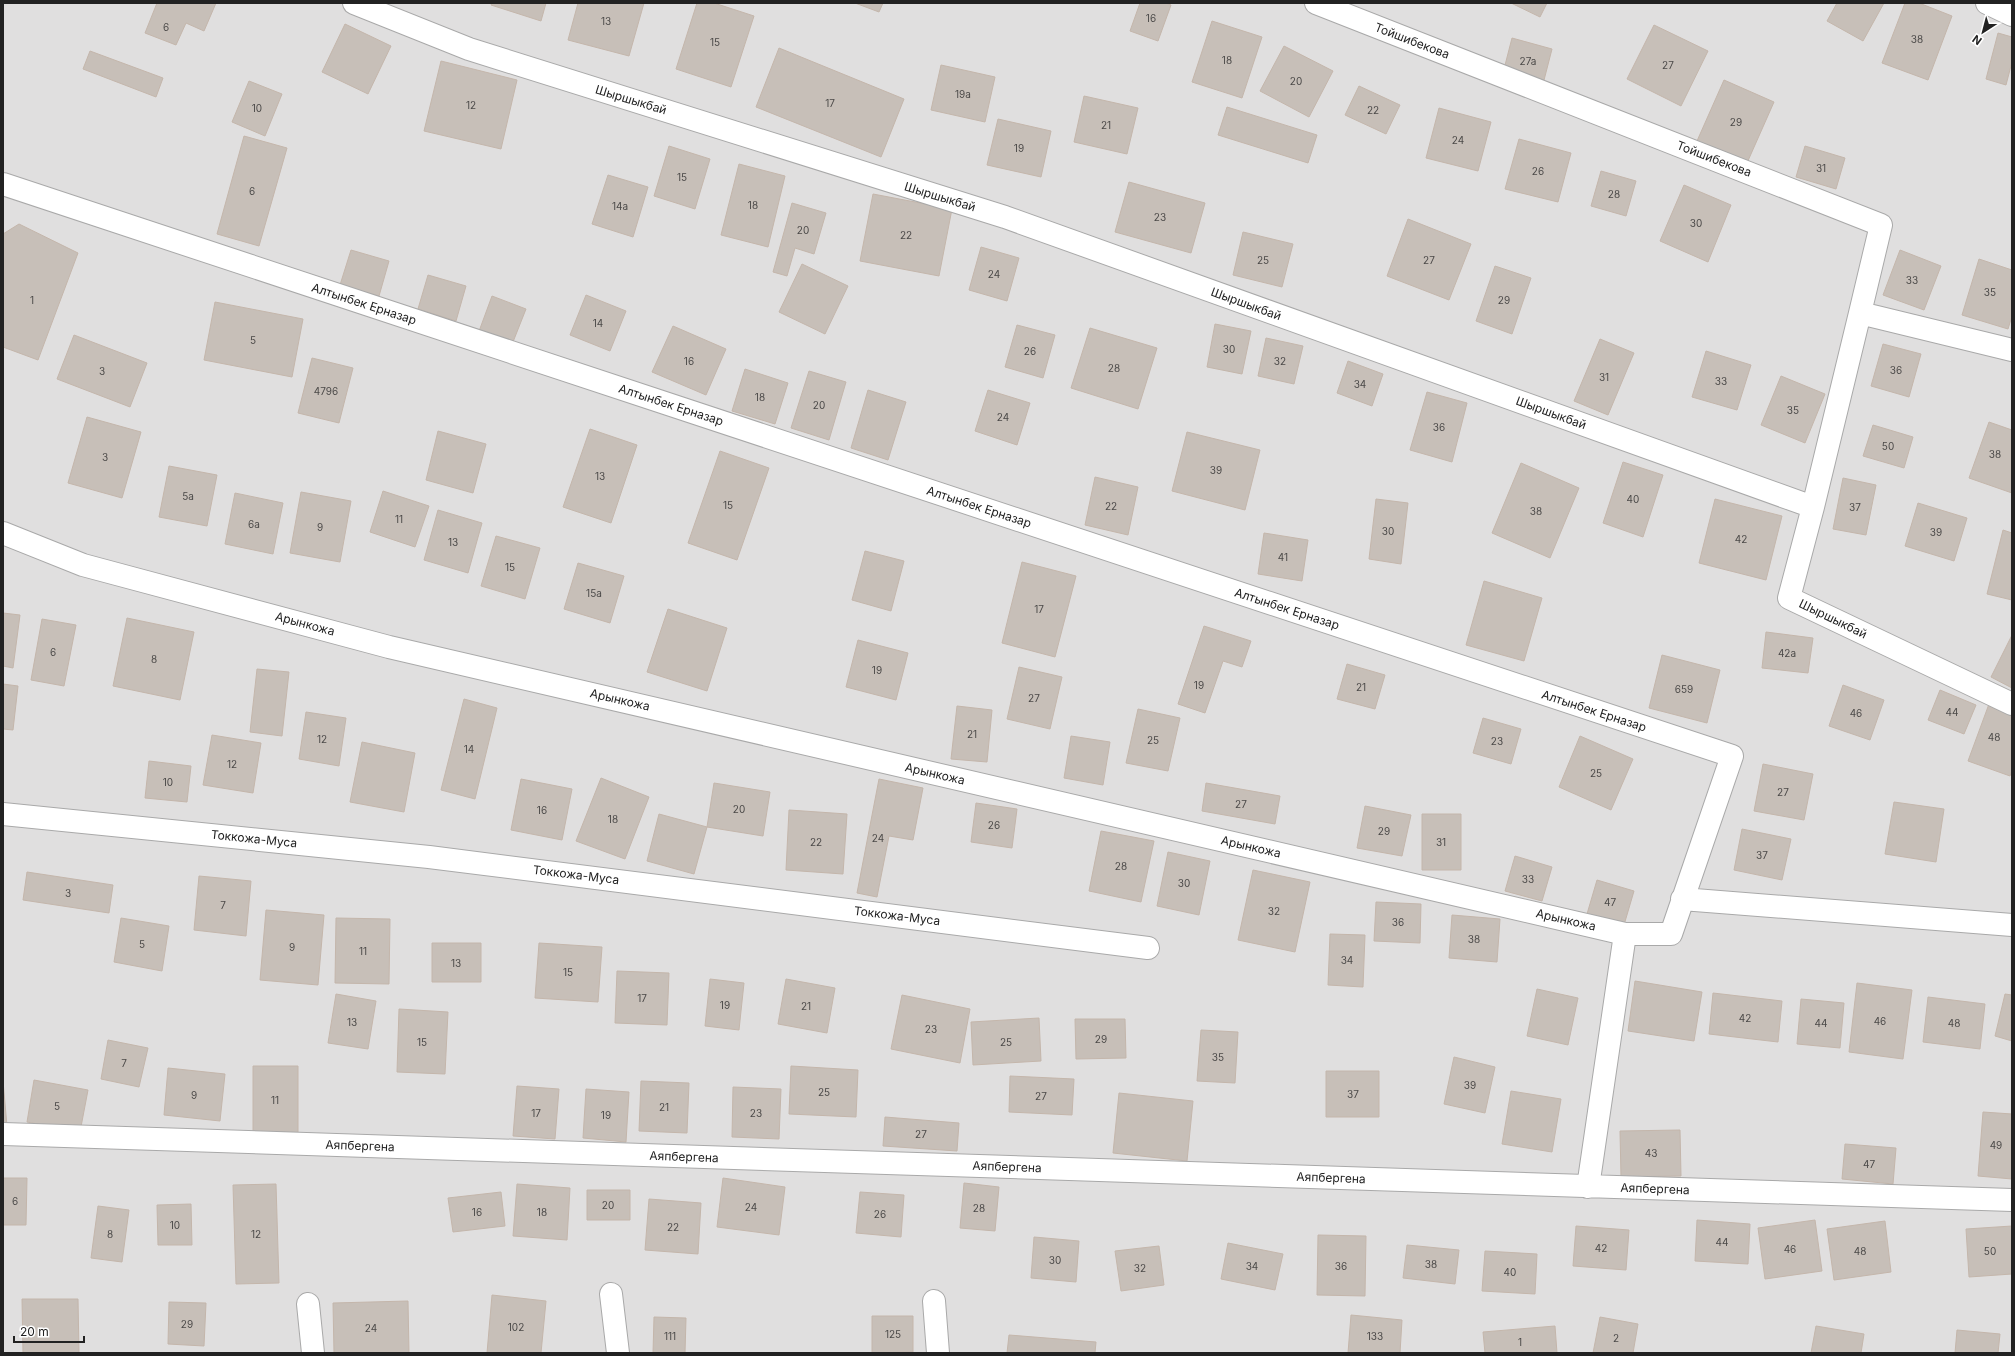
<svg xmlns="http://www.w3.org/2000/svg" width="2015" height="1356" font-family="Inter,sans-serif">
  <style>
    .residential { fill: #e0dfdf }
    .building { fill: #c7bfb8; stroke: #c4b6ab }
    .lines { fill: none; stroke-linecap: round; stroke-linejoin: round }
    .street-casing { stroke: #a9a9a9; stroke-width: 24 }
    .street { stroke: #fff; stroke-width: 22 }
    .labels { text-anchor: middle; stroke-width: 4; stroke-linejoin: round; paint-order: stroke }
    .number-label { font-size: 10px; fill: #4b4948 }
    .street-label { font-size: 12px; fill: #222; stroke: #fff }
  </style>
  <rect width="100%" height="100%" fill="#f2efe9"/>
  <path class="residential" d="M3 3H2012V1353H3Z"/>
  <path class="building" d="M157 3H216L204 31 186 23 176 45 145 33Z
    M492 3H546L541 21 491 5Z
    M578 3H644L629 56 568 40Z
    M697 3H714L754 16 731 87 676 69Z
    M855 3H883L879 12Z
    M1140 3H1166L1171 5 1158 41 1130 31Z
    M1511 3H1547L1540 17Z
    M1837 3H1884L1863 41 1827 21Z
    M1905 3H1919L1952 16 1928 80 1882 63Z
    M1212 21 1262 37 1242 98 1192 82Z
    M345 24 391 46 368 94 322 72Z
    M1654 25 1708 51 1681 106 1627 79Z
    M1998 33 2012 37V62L2006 85 1986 79Z
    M1512 38 1552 49 1543 84 1503 73Z
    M1284 46 1333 71 1309 117 1260 91Z
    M779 48 904 99 881 157 756 107Z
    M90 51 163 78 156 97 83 69Z
    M441 61 517 80 501 149 424 131Z
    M941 65 995 77 985 122 931 110Z
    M1724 80 1774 102 1747 163 1697 141Z
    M249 81 282 94 265 136 232 122Z
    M1359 86 1400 105 1386 134 1345 115Z
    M1084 96 1138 108 1127 154 1074 142Z
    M1227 107 1317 135 1308 163 1218 135Z
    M1439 108 1491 122 1478 171 1426 158Z
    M998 119 1051 131 1041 177 987 165Z
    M244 136 287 148 259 246 217 234Z
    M1519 139 1571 153 1558 202 1505 189Z
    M669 146 710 159 695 209 654 196Z
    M1805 146 1845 158 1836 189 1796 177Z
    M739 164 785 176 768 247 721 235Z
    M1601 171 1636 181 1626 216 1591 206Z
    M608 175 648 187 633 237 592 224Z
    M1129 182 1205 203 1191 253 1115 232Z
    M1684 185 1731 205 1708 262 1660 241Z
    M873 194 952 209 939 276 860 261Z
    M792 203 826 213 814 254 795 248 787 276 773 272Z
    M1408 219 1471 244 1449 300 1387 276Z
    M19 224 78 253 38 360 3 347V234Z
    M1243 232 1293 244 1282 287 1233 275Z
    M981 247 1019 258 1007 301 969 290Z
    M351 250 389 261 379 296 340 285Z
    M1900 250 1941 266 1924 310 1883 295Z
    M1979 259 2012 270V316L2008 329 1962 315Z
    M802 264 848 286 825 334 779 312Z
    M1495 266 1531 278 1512 334 1476 321Z
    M428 275 466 286 456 321 418 309Z
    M586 295 626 311 610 351 570 335Z
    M492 296 526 309 511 347 478 334Z
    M215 302 303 319 292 377 204 360Z
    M1215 324 1251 331 1242 374 1207 367Z
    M1017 325 1055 335 1043 378 1005 367Z
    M673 326 726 349 706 395 652 372Z
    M1090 328 1157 348 1138 409 1071 388Z
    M74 335 147 363 130 407 57 379Z
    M1266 338 1303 346 1294 384 1258 376Z
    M1600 339 1634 353 1608 415 1574 401Z
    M1883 344 1921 354 1909 397 1871 386Z
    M1706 351 1751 365 1737 410 1692 397Z
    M312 358 353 368 339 423 298 413Z
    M1348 361 1383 374 1372 406 1337 393Z
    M745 369 788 383 775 424 732 411Z
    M809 371 846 382 829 440 791 428Z
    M1781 376 1825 394 1805 443 1761 425Z
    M868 390 906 402 888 460 851 448Z
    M988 390 1030 403 1017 445 975 431Z
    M1427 392 1467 403 1452 462 1410 450Z
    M87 417 141 432 122 498 68 483Z
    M1989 422 2012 430V493L1969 478Z
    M1873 425 1913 437 1904 468 1863 456Z
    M590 429 637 445 611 523 563 507Z
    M438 431 486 444 473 493 426 480Z
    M1187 432 1260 450 1245 510 1172 491Z
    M720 451 769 468 737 560 688 543Z
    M1623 462 1663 475 1643 537 1603 523Z
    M1521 463 1579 488 1550 558 1492 533Z
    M169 466 217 475 207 526 159 517Z
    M1095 477 1138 487 1128 535 1085 525Z
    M1843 478 1876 485 1866 535 1833 529Z
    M383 491 429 506 415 547 370 532Z
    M301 492 351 501 340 562 290 553Z
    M235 493 283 503 273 554 225 544Z
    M1376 499 1408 503 1401 564 1369 559Z
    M1715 499 1782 516 1766 580 1699 563Z
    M1918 503 1967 518 1954 561 1905 546Z
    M438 510 482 523 468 573 424 560Z
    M2003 530 2012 533V600L1987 594Z
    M1264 533 1308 540 1302 581 1258 574Z
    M496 536 540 548 525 599 481 586Z
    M865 551 904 561 891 611 852 600Z
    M1022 562 1076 576 1055 657 1002 643Z
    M578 563 624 576 610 623 564 609Z
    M1484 581 1542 598 1524 661 1466 645Z
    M668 609 727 628 707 691 647 672Z
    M3 613 20 615 13 668 3 666Z
    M127 618 194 632 180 700 113 686Z
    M42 619 76 625 64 686 31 680Z
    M1204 626 1251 641 1242 667 1223 661 1205 713 1178 704Z
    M1766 632 1813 638 1808 673 1762 668Z
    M2012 635V688L1991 677Z
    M858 640 908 653 896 700 846 687Z
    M1662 655 1720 670 1707 723 1649 708Z
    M1347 664 1385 675 1375 709 1337 699Z
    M1019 667 1062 677 1050 729 1007 719Z
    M257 669 289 672 282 736 250 732Z
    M3 684 18 686 13 730 3 729Z
    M1843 685 1884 700 1870 740 1829 726Z
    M1940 690 1976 705 1964 734 1928 720Z
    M464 699 497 708 475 799 441 790Z
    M1989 704 2012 712V770L2010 776 1968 761Z
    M957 706 992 710 987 762 951 759Z
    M1138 709 1180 718 1168 771 1126 763Z
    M306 712 346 718 339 766 299 759Z
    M1483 718 1521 729 1511 764 1473 753Z
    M212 735 261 743 253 793 203 785Z
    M1071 736 1110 742 1103 785 1064 778Z
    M1580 736 1633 759 1611 810 1559 787Z
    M362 742 415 753 404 812 350 802Z
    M149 761 191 766 187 802 145 798Z
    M1763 764 1813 774 1804 820 1754 811Z
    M601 778 649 797 625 859 576 841Z
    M521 779 572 789 562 840 511 830Z
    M879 779 923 788 913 840 889 836 877 897 857 893Z
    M714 783 770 792 763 836 707 827Z
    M1206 783 1280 796 1275 824 1202 811Z
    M1894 802 1944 809 1936 862 1885 854Z
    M976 803 1017 809 1012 848 971 842Z
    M1365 806 1411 815 1402 856 1357 848Z
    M789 810 847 814 843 874 786 870Z
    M659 814 707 827 694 874 647 861Z
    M1422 814H1461V870H1422Z
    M1742 829 1791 839 1782 880 1734 870Z
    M1101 831 1154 841 1141 902 1089 891Z
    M1168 852 1210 861 1199 915 1157 906Z
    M1515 856 1552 867 1542 901 1505 891Z
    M1253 870 1310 882 1295 952 1238 940Z
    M27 872 113 885 109 913 23 900Z
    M199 876 251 881 246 936 194 930Z
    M1597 880 1634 891 1624 925 1587 914Z
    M1376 902 1421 904 1420 943 1374 941Z
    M266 910 324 915 318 985 260 980Z
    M1452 915 1500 919 1497 962 1449 958Z
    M121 918 169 926 162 971 114 962Z
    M336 918 390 919 389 984 335 983Z
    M1330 934 1365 935 1363 987 1328 985Z
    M432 943H481V982H432Z
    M539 943 602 947 598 1002 535 998Z
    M617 971 669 973 667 1025 615 1023Z
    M710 979 744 983 739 1030 705 1026Z
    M786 979 835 988 827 1033 778 1024Z
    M1635 981 1702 992 1694 1041 1628 1031Z
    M1857 983 1912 990 1903 1059 1849 1052Z
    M1537 989 1578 998 1568 1045 1527 1036Z
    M1713 993 1782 1001 1778 1042 1709 1034Z
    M336 994 376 1001 368 1049 328 1043Z
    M2005 994 2012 995V1041L1995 1036Z
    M902 995 970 1009 960 1063 891 1049Z
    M1928 997 1985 1004 1980 1049 1923 1042Z
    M1801 999 1844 1003 1840 1048 1797 1044Z
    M399 1009 448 1012 445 1074 397 1072Z
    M1039 1018 1041 1061 973 1065 971 1022Z
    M1075 1019H1125L1126 1058 1076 1059Z
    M1201 1030 1238 1032 1235 1083 1197 1081Z
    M108 1040 148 1048 139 1087 101 1079Z
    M1454 1057 1495 1067 1485 1113 1444 1104Z
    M253 1066H298V1133H253Z
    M791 1066 858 1070 856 1117 789 1114Z
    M168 1068 225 1074 220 1121 164 1115Z
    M1326 1071H1379V1117H1326Z
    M1010 1076 1074 1079 1072 1115 1009 1112Z
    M34 1080 88 1090 80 1132 27 1122Z
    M3 1081 7 1126H3Z
    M641 1081 689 1083 687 1133 639 1131Z
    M517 1086 559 1089 555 1139 513 1136Z
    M733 1087 781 1089 779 1139 732 1137Z
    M586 1089 629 1092 626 1142 583 1138Z
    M1511 1091 1561 1099 1552 1152 1502 1144Z
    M1119 1093 1193 1101 1187 1161 1113 1153Z
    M1983 1112 2012 1114V1179L1978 1176Z
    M885 1117 959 1123 957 1151 883 1146Z
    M1680 1130 1681 1176 1621 1177 1620 1131Z
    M1845 1144 1896 1148 1893 1184 1842 1179Z
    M3 1178H27L26 1225H3Z
    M723 1178 785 1187 779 1235 717 1227Z
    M964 1183 999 1187 995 1231 960 1228Z
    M276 1184 279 1283 236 1284 233 1185Z
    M517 1184 570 1188 567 1240 513 1236Z
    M587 1190H630V1220H587Z
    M501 1192 505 1226 453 1232 448 1198Z
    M860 1192 904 1195 901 1237 856 1233Z
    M649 1199 701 1203 698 1254 645 1250Z
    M191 1204 192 1245H158L157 1205Z
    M98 1206 129 1210 122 1262 91 1258Z
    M1697 1220 1750 1224 1748 1264 1695 1261Z
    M1815 1220 1822 1271 1765 1279 1758 1228Z
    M1885 1221 1891 1272 1834 1280 1827 1229Z
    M1576 1226 1629 1230 1626 1270 1573 1266Z
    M2012 1226V1274L1969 1277 1966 1229Z
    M1318 1235 1366 1236 1365 1296 1317 1295Z
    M1034 1237 1079 1241 1076 1282 1031 1278Z
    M1228 1243 1283 1254 1275 1290 1221 1279Z
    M1407 1245 1459 1250 1455 1284 1403 1278Z
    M1159 1246 1164 1285 1121 1291 1115 1251Z
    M1485 1251 1537 1254 1535 1294 1482 1291Z
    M492 1295 546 1301 541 1353H487Z
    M22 1299H78L79 1353H23Z
    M408 1301 409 1353H334L333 1303Z
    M169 1302 206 1303 204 1346 168 1344Z
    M1351 1315 1402 1320 1400 1353H1348Z
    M872 1316H913V1352L872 1353Z
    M654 1317 686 1318 685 1353H653Z
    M1600 1317 1638 1324 1633 1353H1593Z
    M1555 1326 1557 1353H1485L1483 1332Z
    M1816 1326 1864 1334 1861 1353H1811Z
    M1957 1330 2000 1334 1998 1353H1955Z
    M1009 1335 1096 1342 1095 1353H1007Z"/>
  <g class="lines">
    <defs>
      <path id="street" d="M354 3 469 49 1005 217 1813 507 1789 598 2012 704
        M1316 3 1881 225 1860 313 2012 350
        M1987 3 2012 15
        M3 184 1732 756 1671 934H1625
        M1813 507 1860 313
        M3 533 83 565 389 647 1625 934 1588 1187
        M3 814 429 857 1148 948
        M1682 899 2012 925
        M3 1134 2012 1200
        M611 1294 618 1353
        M934 1301 938 1353
        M308 1304 313 1353"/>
    </defs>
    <use href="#street" class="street-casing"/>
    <use href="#street" class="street"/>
  </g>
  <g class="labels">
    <g class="number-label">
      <text x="1151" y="22">16</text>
      <text x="606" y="25">13</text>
      <text x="166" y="31">6</text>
      <text x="1917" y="43">38</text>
      <text x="715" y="46">15</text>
      <text x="1227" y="64">18</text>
      <text x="1528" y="65">27а</text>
      <text x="1668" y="69">27</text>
      <text x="1296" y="85">20</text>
      <text x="963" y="98">19а</text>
      <text x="830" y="107">17</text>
      <text x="471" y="109">12</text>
      <text x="257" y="112">10</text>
      <text x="1373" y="114">22</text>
      <text x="1736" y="126">29</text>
      <text x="1106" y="129">21</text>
      <text x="1458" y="144">24</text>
      <text x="1019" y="152">19</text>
      <text x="1821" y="172">31</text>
      <text x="1538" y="175">26</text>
      <text x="682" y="181">15</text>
      <text x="252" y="195">6</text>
      <text x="1614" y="198">28</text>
      <text x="753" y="209">18</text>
      <text x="620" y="210">14а</text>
      <text x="1160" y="221">23</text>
      <text x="1696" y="227">30</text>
      <text x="803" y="234">20</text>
      <text x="906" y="239">22</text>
      <text x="1263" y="264">25</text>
      <text x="1429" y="264">27</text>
      <text x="994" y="278">24</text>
      <text x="1912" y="284">33</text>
      <text x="1990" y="296">35</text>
      <text x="32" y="304">1</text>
      <text x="1504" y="304">29</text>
      <text x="598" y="327">14</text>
      <text x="253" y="344">5</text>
      <text x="1229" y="353">30</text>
      <text x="1030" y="355">26</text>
      <text x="689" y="365">16</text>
      <text x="1280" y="365">32</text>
      <text x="1114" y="372">28</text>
      <text x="1896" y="374">36</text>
      <text x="102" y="375">3</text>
      <text x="1604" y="381">31</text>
      <text x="1721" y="385">33</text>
      <text x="1360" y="388">34</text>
      <text x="326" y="395">4796</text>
      <text x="760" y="401">18</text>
      <text x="819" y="409">20</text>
      <text x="1793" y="414">35</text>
      <text x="1003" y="421">24</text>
      <text x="1439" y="431">36</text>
      <text x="1888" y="450">50</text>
      <text x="1995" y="458">38</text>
      <text x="105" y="461">3</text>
      <text x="1216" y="474">39</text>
      <text x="600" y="480">13</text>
      <text x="188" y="500">5а</text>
      <text x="1633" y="503">40</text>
      <text x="728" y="509">15</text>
      <text x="1111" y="510">22</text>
      <text x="1855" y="511">37</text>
      <text x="1536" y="515">38</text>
      <text x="399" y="523">11</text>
      <text x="254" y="528">6а</text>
      <text x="320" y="531">9</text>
      <text x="1388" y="535">30</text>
      <text x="1936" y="536">39</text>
      <text x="1741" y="543">42</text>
      <text x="453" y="546">13</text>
      <text x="1283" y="561">41</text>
      <text x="510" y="571">15</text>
      <text x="594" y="597">15а</text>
      <text x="1039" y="613">17</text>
      <text x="53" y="656">6</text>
      <text x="1787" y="657">42а</text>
      <text x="154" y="663">8</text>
      <text x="877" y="674">19</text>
      <text x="1199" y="689">19</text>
      <text x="1361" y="691">21</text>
      <text x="1684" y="693">659</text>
      <text x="1034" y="702">27</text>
      <text x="1952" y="716">44</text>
      <text x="1856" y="717">46</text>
      <text x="972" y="738">21</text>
      <text x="1994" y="741">48</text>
      <text x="322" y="743">12</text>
      <text x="1153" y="744">25</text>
      <text x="1497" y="745">23</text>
      <text x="469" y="753">14</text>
      <text x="232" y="768">12</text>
      <text x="1596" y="777">25</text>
      <text x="168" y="786">10</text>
      <text x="1783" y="796">27</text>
      <text x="1241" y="808">27</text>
      <text x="739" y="813">20</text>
      <text x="542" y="814">16</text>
      <text x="613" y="823">18</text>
      <text x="994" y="829">26</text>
      <text x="1384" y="835">29</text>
      <text x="878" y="842">24</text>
      <text x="816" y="846">22</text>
      <text x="1441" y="846">31</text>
      <text x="1762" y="859">37</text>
      <text x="1121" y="870">28</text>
      <text x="1528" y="883">33</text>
      <text x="1184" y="887">30</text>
      <text x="68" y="897">3</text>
      <text x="1610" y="906">47</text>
      <text x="223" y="909">7</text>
      <text x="1274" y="915">32</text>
      <text x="1398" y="926">36</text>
      <text x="1474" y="943">38</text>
      <text x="142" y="948">5</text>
      <text x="292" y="951">9</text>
      <text x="363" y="955">11</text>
      <text x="1347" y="964">34</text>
      <text x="456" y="967">13</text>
      <text x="568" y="976">15</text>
      <text x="642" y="1002">17</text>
      <text x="725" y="1009">19</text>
      <text x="806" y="1010">21</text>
      <text x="1745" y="1022">42</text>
      <text x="1880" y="1025">46</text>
      <text x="352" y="1026">13</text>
      <text x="1821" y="1027">44</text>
      <text x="1954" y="1027">48</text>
      <text x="931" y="1033">23</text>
      <text x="1101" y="1043">29</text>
      <text x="422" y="1046">15</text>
      <text x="1006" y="1046">25</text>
      <text x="1218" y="1061">35</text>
      <text x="124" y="1067">7</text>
      <text x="1470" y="1089">39</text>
      <text x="824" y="1096">25</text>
      <text x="1353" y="1098">37</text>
      <text x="194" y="1099">9</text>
      <text x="1041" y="1100">27</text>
      <text x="275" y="1104">11</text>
      <text x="57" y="1110">5</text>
      <text x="664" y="1111">21</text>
      <text x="536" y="1117">17</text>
      <text x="756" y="1117">23</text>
      <text x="606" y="1119">19</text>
      <text x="921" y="1138">27</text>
      <text x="1996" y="1149">49</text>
      <text x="1651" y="1157">43</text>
      <text x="1869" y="1168">47</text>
      <text x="15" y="1205">6</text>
      <text x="608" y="1209">20</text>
      <text x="751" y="1211">24</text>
      <text x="979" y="1212">28</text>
      <text x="477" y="1216">16</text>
      <text x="542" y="1216">18</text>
      <text x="880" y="1218">26</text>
      <text x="175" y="1229">10</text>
      <text x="673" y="1231">22</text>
      <text x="110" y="1238">8</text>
      <text x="256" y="1238">12</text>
      <text x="1722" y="1246">44</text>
      <text x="1601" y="1252">42</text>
      <text x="1790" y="1253">46</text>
      <text x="1860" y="1255">48</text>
      <text x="1990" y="1255">50</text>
      <text x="1055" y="1264">30</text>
      <text x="1431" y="1268">38</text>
      <text x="1252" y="1270">34</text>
      <text x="1341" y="1270">36</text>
      <text x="1140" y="1272">32</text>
      <text x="1510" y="1276">40</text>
      <text x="187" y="1328">29</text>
      <text x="516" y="1331">102</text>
      <text x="371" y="1332">24</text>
      <text x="893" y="1338">125</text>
      <text x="670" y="1340">111</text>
      <text x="1375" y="1340">133</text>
      <text x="1616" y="1342">2</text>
      <text x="1520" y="1346">1</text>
    </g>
    <g class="street-label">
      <text transform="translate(1412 41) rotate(21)" y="4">Тойшибекова</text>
      <text transform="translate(631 100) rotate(17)" y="4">Шыршыкбай</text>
      <text transform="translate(1714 159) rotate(21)" y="4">Тойшибекова</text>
      <text transform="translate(940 197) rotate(17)" y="4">Шыршыкбай</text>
      <text transform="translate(364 304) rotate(18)" y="4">Алтынбек Ерназар</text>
      <text transform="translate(1246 304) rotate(20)" y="4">Шыршыкбай</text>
      <text transform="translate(671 405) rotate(18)" y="4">Алтынбек Ерназар</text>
      <text transform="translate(1551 413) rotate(20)" y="4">Шыршыкбай</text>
      <text transform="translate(979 507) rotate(18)" y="4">Алтынбек Ерназар</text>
      <text transform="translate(1287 609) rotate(18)" y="4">Алтынбек Ерназар</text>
      <text transform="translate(1833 619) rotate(26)" y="4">Шыршыкбай</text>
      <text transform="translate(305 624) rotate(15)" y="4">Арынкожа</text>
      <text transform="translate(620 700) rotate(13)" y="4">Арынкожа</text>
      <text transform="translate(1594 711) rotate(18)" y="4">Алтынбек Ерназар</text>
      <text transform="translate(935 774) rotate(13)" y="4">Арынкожа</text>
      <text transform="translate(254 839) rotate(6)" y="4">Токкожа-Муса</text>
      <text transform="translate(1251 847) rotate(13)" y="4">Арынкожа</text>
      <text transform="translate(576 875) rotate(7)" y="4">Токкожа-Муса</text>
      <text transform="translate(897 916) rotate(7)" y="4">Токкожа-Муса</text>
      <text transform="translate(1566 920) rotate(13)" y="4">Арынкожа</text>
      <text transform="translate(360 1146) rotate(2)" y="4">Аяпбергена</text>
      <text transform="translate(684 1157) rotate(2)" y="4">Аяпбергена</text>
      <text transform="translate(1007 1167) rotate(2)" y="4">Аяпбергена</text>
      <text transform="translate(1331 1178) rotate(2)" y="4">Аяпбергена</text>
      <text transform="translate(1655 1189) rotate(2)" y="4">Аяпбергена</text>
    </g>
  </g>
  <rect width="2015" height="1356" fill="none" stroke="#222222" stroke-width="8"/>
  <g transform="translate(1983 32) rotate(216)" stroke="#ffffff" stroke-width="3" paint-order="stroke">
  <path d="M0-3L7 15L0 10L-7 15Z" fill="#222222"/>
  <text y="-6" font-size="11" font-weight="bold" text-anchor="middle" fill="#222222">N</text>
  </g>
  <path d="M14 1336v6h70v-6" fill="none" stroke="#222222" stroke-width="2"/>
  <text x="20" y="1336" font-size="12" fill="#222222" stroke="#ffffff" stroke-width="3" paint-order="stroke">20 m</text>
</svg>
